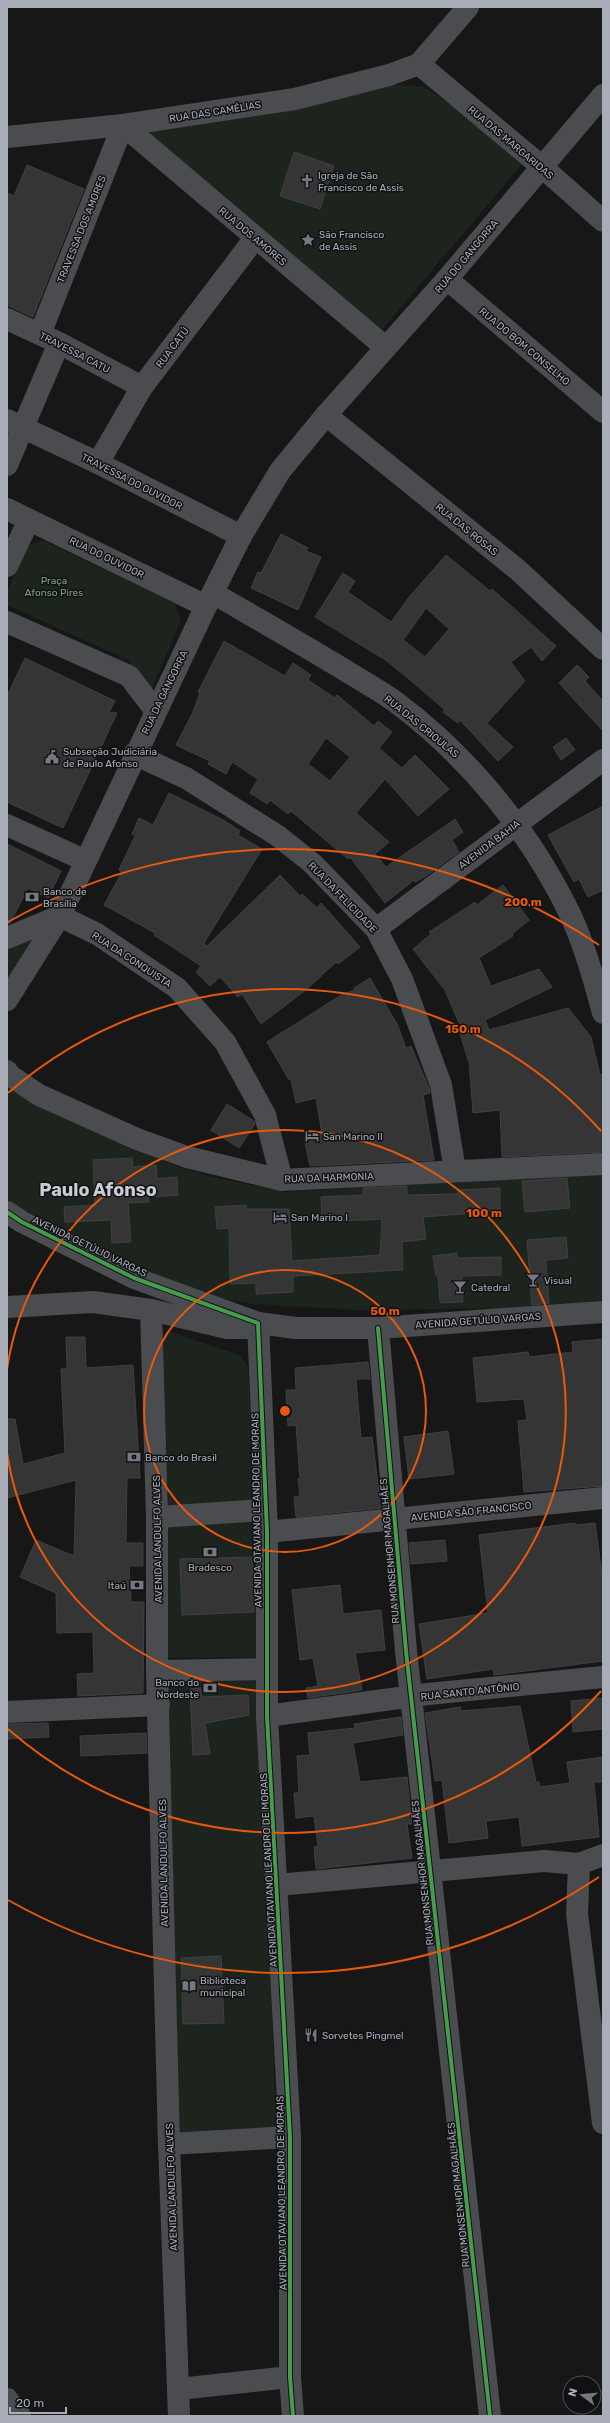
<svg xmlns="http://www.w3.org/2000/svg" width="610" height="2423" viewBox="0 0 610 2423" font-family="Rubik,sans-serif">
  <rect width="100%" height="100%" fill="#171717"/>
  <g fill="#1d241e">
    <polygon points="395,85 424,87 454,107 522,164 380,332 150,139 152,129"/>
    <polygon points="43,540 175,604 181,621 151,690 128,660 7,605 7,592 26,547"/>
    <polygon points="41,936 7,994 7,950"/>
    <polygon points="7,1086 173,1165 211,1177 286,1192 603,1173 603,1302 512,1308 358,1310 253,1304 219,1298 172,1285 91,1246 7,1201"/>
    <polygon points="168,1331 239,1355 248,1366 255,1502 164,1505 161,1340"/>
    <polygon points="259,1518 257,1657 167,1658 165,1521"/>
    <polygon points="254,1679 261,1692 276,2129 157,2137 163,1704 171,1680"/>
  </g>
  <g fill="#353536" stroke="#3f4043" fill-rule="evenodd">
    <polygon points="294,152 334,166 320,209 280,196"/>
    <polygon points="27,165 84,189 33,317 7,305 7,193 14,196"/>
    <polygon points="281,534 308,548 306,551 321,557 298,610 251,588 258,572 261,573"/>
    <path d="M446,555L490,591L492,589L556,646L542,661L531,647L511,662L525,681L487,723L513,747L498,761L460,720L458,723L443,712L445,710L408,678L384,659L315,617L343,573L355,581L348,592L391,622L410,596ZM426,608L449,629L425,657L403,640Z"/>
    <path d="M224,641L285,676L293,663L311,675L308,680L335,698L337,695L374,726L378,721L392,732L379,748L402,768L415,755L449,789L418,816L385,779L356,813L389,842L375,854L386,867L455,819L463,832L452,840L459,852L426,876L415,882L414,880L385,903L350,857L348,859L291,811L288,814L270,800L267,804L250,793L258,779L232,762L226,774L208,764L210,761L176,745L193,712L200,693L198,692ZM326,738L350,757L330,781L308,764Z"/>
    <polygon points="25,658 115,701 109,712 117,713 63,828 7,802 7,696"/>
    <polygon points="577,665 589,677 585,681 603,701 603,731 559,683"/>
    <polygon points="566,738 575,750 561,760 553,747"/>
    <polygon points="169,793 223,820 240,831 238,835 262,849 204,943 207,946 280,875 300,896 302,894 317,908 321,903 360,947 338,964 336,962 307,989 261,1024 242,994 238,997 220,977 210,986 196,972 201,966 154,935 155,933 104,905 122,872 119,870 135,836 132,834 139,818 153,825"/>
    <polygon points="603,806 603,890 588,897 579,879 574,882 548,835"/>
    <polygon points="7,844 61,871 48,898 28,888 10,923 7,924"/>
    <polygon points="503,885 529,920 512,934 513,936 479,958 491,986 539,969 552,987 485,1020 489,1030 568,1008 591,1037 600,1075 603,1074 603,1152 502,1157 500,1110 473,1113 469,1062 459,1031 462,1030 445,990 413,949 431,934 429,932 475,902 477,905"/>
    <polygon points="370,978 397,1024 406,1048 411,1046 429,1088 430,1093 423,1095 434,1160 310,1166 304,1138 322,1134 316,1098 296,1103 291,1079 289,1080 267,1042 343,994 355,990 354,988"/>
    <polygon points="227,1104 254,1121 255,1124 239,1148 211,1130"/>
    <polygon points="132,1158 133,1167 156,1165 157,1179 177,1177 178,1195 148,1197 149,1202 128,1203 131,1242 112,1243 111,1220 65,1222 64,1207 95,1205 93,1160"/>
    <polygon points="567,1178 570,1208 525,1212 522,1181"/>
    <polygon points="407,1186 407,1195 458,1194 458,1190 500,1188 500,1211 423,1217 426,1239 402,1242 403,1270 293,1276 293,1292 256,1294 256,1283 230,1284 229,1228 217,1229 215,1207 246,1205 246,1209 289,1209 292,1261 380,1255 382,1219 322,1222 321,1197 363,1195 363,1188"/>
    <polygon points="566,1237 568,1258 546,1260 549,1303 532,1305 527,1240"/>
    <polygon points="457,1253 457,1258 501,1257 501,1275 462,1276 463,1302 440,1303 438,1276 436,1276 433,1256"/>
    <polygon points="66,1337 85,1337 86,1368 133,1365 140,1478 127,1478 126,1543 143,1543 143,1566 129,1566 131,1602 144,1602 143,1693 78,1696 77,1674 94,1673 93,1632 57,1633 56,1593 20,1577 36,1540 74,1556 76,1480 7,1498 7,1419 15,1419 23,1464 65,1453 61,1369 67,1369"/>
    <polygon points="603,1339 603,1486 524,1492 518,1421 527,1420 524,1399 477,1402 473,1358 528,1352 529,1357 573,1352 572,1342"/>
    <polygon points="368,1362 370,1379 356,1379 361,1438 372,1437 381,1508 296,1517 294,1497 300,1496 298,1479 300,1479 296,1425 288,1426 286,1390 296,1390 295,1368"/>
    <polygon points="448,1431 454,1474 409,1479 404,1437"/>
    <polygon points="575,1523 575,1525 595,1523 603,1582 603,1661 494,1675 493,1669 427,1679 419,1624 488,1613 479,1535"/>
    <polygon points="445,1540 447,1561 411,1564 409,1543"/>
    <polygon points="252,1557 254,1612 182,1615 180,1559"/>
    <polygon points="340,1585 343,1614 381,1610 385,1650 355,1653 362,1690 308,1698 306,1688 318,1686 313,1658 300,1660 292,1590"/>
    <polygon points="200,1688 202,1697 248,1695 249,1715 205,1723 210,1754 193,1755 190,1689"/>
    <polygon points="603,1698 603,1729 573,1732 571,1701"/>
    <polygon points="520,1706 536,1782 539,1782 540,1787 570,1783 567,1762 603,1757 603,1782 594,1782 599,1837 522,1846 519,1817 486,1821 488,1838 449,1843 442,1780 435,1781 425,1713 460,1707 461,1711"/>
    <polygon points="401,1717 403,1735 353,1743 360,1782 407,1777 412,1824 407,1824 412,1858 316,1869 314,1847 318,1846 314,1816 296,1818 294,1793 299,1793 297,1756 310,1755 308,1733 355,1728 354,1724"/>
    <polygon points="48,1723 49,1737 7,1739 7,1724"/>
    <polygon points="146,1733 147,1753 81,1756 80,1736"/>
    <polygon points="221,1956 224,2023 183,2024 181,1958"/>
  </g>
  <g fill="none" stroke-linecap="round" stroke-linejoin="round">
    <g stroke="#4b4c50" stroke-width="22">
      <polyline points="419,64 541,166 603,221"/>
      <polyline points="7,137 123,125 295,99 389,75 419,64 468,7"/>
      <polyline points="447,279 603,412"/>
      <polyline points="7,319 59,343 142,387"/>
      <polyline points="40,334 123,125 385,347"/>
      <polyline points="326,415 518,570 603,649"/>
      <polyline points="7,420 98,463 241,536"/>
      <polyline points="98,463 142,387 255,238"/>
      <polyline points="7,465 59,343"/>
      <polyline points="7,509 206,606"/>
      <polyline points="7,566 29,520"/>
      <path d="M213,593C256,618 300,643 343,669C360,680 380,690 397,703C470,758 531,833 571,916C585,947 594,980 603,1013"/>
      <polyline points="7,622 129,676 155,710"/>
      <polyline points="134,754 186,778 278,836 312,863 376,929 402,979 441,1085 455,1171"/>
      <polyline points="7,825 84,860"/>
      <polyline points="60,916 97,934 177,988 225,1042 265,1115 282,1180"/>
      <polyline points="376,929 603,760"/>
      <polyline points="7,938 60,916"/>
      <polyline points="7,1000 60,916 206,606 241,536 280,471 326,415 447,279 603,95"/>
      <polyline points="7,1071 8,1074 39,1095 137,1139 187,1157 282,1180 603,1164"/>
      <polyline points="7,1212 22,1222 134,1278 258,1323 267,1532 267,1716 290,2137 290,2377 293,2416"/>
      <polyline points="7,1307 93,1302 151,1310 227,1328 247,1328 258,1323 296,1328 378,1328 603,1312"/>
      <polyline points="151,1310 157,1517 157,1671 169,2144 179,2416"/>
      <polyline points="378,1328 406,1651 490,2416"/>
      <polyline points="157,1517 265,1510"/>
      <polyline points="267,1532 603,1498"/>
      <polyline points="157,1671 266,1669"/>
      <polyline points="7,1712 159,1705"/>
      <polyline points="267,1716 428,1694 603,1677"/>
      <polyline points="579,1864 577,1914 603,2123"/>
      <polyline points="277,1885 544,1861 579,1864 603,1855"/>
      <polyline points="169,2144 290,2137"/>
      <polyline points="179,2389 290,2377"/>
      <polyline points="7,2399 20,2416"/>
    </g>
    <g stroke="#111113" stroke-width="6">
      <g id="cycleway">
        <polyline points="7,1212 22,1222 134,1278 258,1323 267,1532 267,1716 290,2137 290,2377 293,2416"/>
        <polyline points="378,1328 406,1651 490,2416"/>
      </g>
    </g>
    <use href="#cycleway" stroke="#469c4c" stroke-width="4"/>
  </g>
  <g fill="none" stroke="#e8590c" stroke-width="2">
    <circle cx="285" cy="1411" r="141"/>
    <path d="M7 1369A281 281 0 1 1 7 1453"/>
    <path d="M601 1691A422 422 0 0 1 8 1729M8 1093A422 422 0 0 1 601 1131"/>
    <path d="M599 1877A562 562 0 0 1 8 1900M8 922A562 562 0 0 1 599 945"/>
  </g>
  <defs>
    <g id="church-bare" transform="scale(1.08)"><path d="M-1.2-6h2.4v3.5h3.3v2.4h-3.3V6h-2.4V-.1h-3.3v-2.4h3.3Z" fill="#757880" stroke="#111113" stroke-width="2.5" paint-order="stroke"/></g>
    <g id="sight-bare" transform="scale(1.08)"><path d="M0-6L1.8-2.2L6-1.7L2.9 1.2L3.7 5.4L0 3.3L-3.7 5.4L-2.9 1.2L-6-1.7L-1.8-2.2Z" fill="#757880" stroke="#111113" stroke-width="2.5" paint-order="stroke"/></g>
    <g id="civic-bare" transform="scale(1.08)"><path d="M-.6-6.5H3V-4.5H.6V-3L4-1V1h2V6H-6V1h2V-1L-.6-3ZM-1.2 2.5V6h2.4V2.5Z" fill="#757880" stroke="#111113" stroke-width="2.5" paint-order="stroke"/></g>
    <g id="bank-bare" transform="scale(1.08)"><path d="M-6-4H6V4H-6ZM0-2.3a2.3 2.3 0 1 0 0 4.6a2.3 2.3 0 1 0 0-4.6Z" fill="#757880" stroke="#111113" stroke-width="2.5" paint-order="stroke"/></g>
    <g id="hotel-bare" transform="scale(1.08)"><path d="M-6-4.5h1.5V1H6V5H4.5V3h-9V5H-6ZM-4 0a1.8 1.8 0 1 1 3.6 0ZM.5 0V-2.5h3Q6-2.5 6 0Z" fill="#757880" stroke="#111113" stroke-width="2.5" paint-order="stroke"/></g>
    <g id="bar-bare" transform="scale(1.08)"><path d="M-6-5H6L.8 .8V4.5H3.5V6h-7V4.5H-.8V.8Z" fill="#757880" stroke="#111113" stroke-width="2.5" paint-order="stroke"/></g>
    <g id="library-bare" transform="scale(1.08)"><path d="M-6-4Q-3-5.5-.7-3.5V5Q-3 3-6 4ZM6-4Q3-5.5 .7-3.5V5Q3 3 6 4Z" fill="#757880" stroke="#111113" stroke-width="2.5" paint-order="stroke"/></g>
    <g id="restaurant-bare" transform="scale(1.08)"><path d="M-5-6h1v4h1v-4h1v4h1v-4h1v5L-1.5 .5V6h-2V.5L-5-1ZM5-6V6H3V1.5H1.5Q1.5-4 5-6Z" fill="#757880" stroke="#111113" stroke-width="2.5" paint-order="stroke"/></g>
  </defs>
  <g fill-rule="evenodd">
    <use href="#church-bare" x="307" y="181"/>
    <use href="#sight-bare" x="308" y="240"/>
    <use href="#civic-bare" x="52" y="757"/>
    <use href="#bank-bare" x="32" y="897"/>
    <use href="#hotel-bare" x="312" y="1136"/>
    <use href="#hotel-bare" x="280" y="1217"/>
    <use href="#bar-bare" x="533" y="1280"/>
    <use href="#bar-bare" x="460" y="1287"/>
    <use href="#bank-bare" x="134" y="1457"/>
    <use href="#bank-bare" x="210" y="1552"/>
    <use href="#bank-bare" x="137" y="1585"/>
    <use href="#bank-bare" x="210" y="1688"/>
    <use href="#library-bare" x="189" y="1986"/>
    <use href="#restaurant-bare" x="311" y="2035"/>
  </g>
  <g text-anchor="middle" stroke-width="3" stroke-linejoin="round" paint-order="stroke">
    <g font-size="10" fill="#a8adb8" stroke="#111113">
      <text transform="translate(215 111) rotate(-9)" y="4">RUA DAS CAMÉLIAS</text>
      <text transform="translate(511 142) rotate(40)" y="4">RUA DAS MARGARIDAS</text>
      <text transform="translate(81 229) rotate(-68)" y="4">TRAVESSA DOS AMORES</text>
      <text transform="translate(253 236) rotate(40)" y="4">RUA DOS AMORES</text>
      <text transform="translate(466 256) rotate(-50)" y="4">RUA DO GANGORRA</text>
      <text transform="translate(525 346) rotate(40)" y="4">RUA DO BOM CONSELHO</text>
      <text transform="translate(172 347) rotate(-53)" y="4">RUA CATÚ</text>
      <text transform="translate(75 352) rotate(27)" y="4">TRAVESSA CATU</text>
      <text transform="translate(132 481) rotate(27)" y="4">TRAVESSA DO OUVIDOR</text>
      <text transform="translate(467 529) rotate(39)" y="4">RUA DAS ROSAS</text>
      <text transform="translate(107 557) rotate(26)" y="4">RUA DO OUVIDOR</text>
      <text transform="translate(164 692) rotate(-64)" y="4">RUA DA GANGORRA</text>
      <text transform="translate(422 726) rotate(39)" y="4">RUA DAS CRIOULAS</text>
      <text transform="translate(489 844) rotate(-37)" y="4">AVENIDA BAHIA</text>
      <text transform="translate(343 897) rotate(46)" y="4">RUA DA FELICIDADE</text>
      <text transform="translate(132 959) rotate(33)" y="4">RUA DA CONQUISTA</text>
      <text transform="translate(329 1177) rotate(-2)" y="4">RUA DA HARMONIA</text>
      <text transform="translate(90 1246) rotate(26)" y="4">AVENIDA GETÚLIO VARGAS</text>
      <text transform="translate(478 1320) rotate(-4)" y="4">AVENIDA GETÚLIO VARGAS</text>
      <text transform="translate(256 1510) rotate(-91)" y="4">AVENIDA OTAVIANO LEANDRO DE MORAIS</text>
      <text transform="translate(471 1511) rotate(-6)" y="4">AVENIDA SÃO FRANCISCO</text>
      <text transform="translate(157 1539) rotate(-91)" y="4">AVENIDA LANDULFO ALVES</text>
      <text transform="translate(389 1551) rotate(-95)" y="4">RUA MONSENHOR MAGALHÃES</text>
      <text transform="translate(470 1691) rotate(-6)" y="4">RUA SANTO ANTÔNIO</text>
      <text transform="translate(163 1863) rotate(-91)" y="4">AVENIDA LANDULFO ALVES</text>
      <text transform="translate(268 1870) rotate(-93)" y="4">AVENIDA OTAVIANO LEANDRO DE MORAIS</text>
      <text transform="translate(422 1873) rotate(-96)" y="4">RUA MONSENHOR MAGALHÃES</text>
      <text transform="translate(171 2187) rotate(-92)" y="4">AVENIDA LANDULFO ALVES</text>
      <text transform="translate(281 2193) rotate(-91)" y="4">AVENIDA OTAVIANO LEANDRO DE MORAIS</text>
      <text transform="translate(458 2195) rotate(-96)" y="4">RUA MONSENHOR MAGALHÃES</text>
    </g>
    <g font-size="10" fill="#a8adb8" stroke="#111113" text-anchor="start">
      <text x="318" y="179">Igreja de São<tspan x="318" dy="12">Francisco de Assis</tspan></text>
      <text x="319" y="238">São Francisco<tspan x="319" dy="12">de Assis</tspan></text>
      <text x="63" y="755">Subseção Judiciária<tspan x="63" dy="12">de Paulo Afonso</tspan></text>
      <text x="43" y="895">Banco de<tspan x="43" dy="12">Brasília</tspan></text>
      <text x="323" y="1140">San Marino II</text>
      <text x="291" y="1221">San Marino I</text>
      <text x="544" y="1284">Visual</text>
      <text x="471" y="1291">Catedral</text>
      <text x="145" y="1461">Banco do Brasil</text>
      <text x="210" y="1571" text-anchor="middle">Bradesco</text>
      <text x="126" y="1589" text-anchor="end">Itaú</text>
      <text x="199" y="1686" text-anchor="end">Banco do<tspan x="199" dy="12">Nordeste</tspan></text>
      <text x="200" y="1984">Biblioteca<tspan x="200" dy="12">municipal</tspan></text>
      <text x="322" y="2039">Sorvetes Pingmel</text>
    </g>
    <g font-size="10" fill="#7fa381" stroke="#111113">
      <text x="54" y="584">Praça<tspan x="54" dy="12">Afonso Pires</tspan></text>
    </g>
    <g font-size="18" font-weight="bold" fill="#c9ccd4" stroke="#111113">
      <text x="98" y="1196">Paulo Afonso</text>
    </g>
  </g>
  <circle cx="285" cy="1411" r="6" fill="#e8590c" stroke="#111113" stroke-width="2"/>
  <g font-size="12" text-anchor="middle" font-weight="bold" fill="#e8590c" stroke="#111113" stroke-width="3" stroke-linejoin="round" paint-order="stroke">
    <text x="523" y="906">200 m</text>
    <text x="463" y="1033">150 m</text>
    <text x="484" y="1217">100 m</text>
    <text x="385" y="1315">50 m</text>
  </g>
  <rect width="610" height="2423" fill="none" stroke="#a8adb8" stroke-width="16"/>
  <g transform="translate(582 2395) rotate(286)"><circle r="19" fill="#111113" stroke="#4d4f55"/>
  <path d="M0-3L7 15L0 10L-7 15Z" fill="#757880"/>
  <text y="-6" font-size="11" font-weight="bold" text-anchor="middle" fill="#a8adb8">N</text>
  </g>
  <path d="M10 2407v6h56v-6" fill="none" stroke="#a8adb8" stroke-width="2"/>
  <text x="16" y="2407" font-size="12" fill="#a8adb8" stroke="#111113" stroke-width="3" paint-order="stroke">20 m</text>
</svg>
